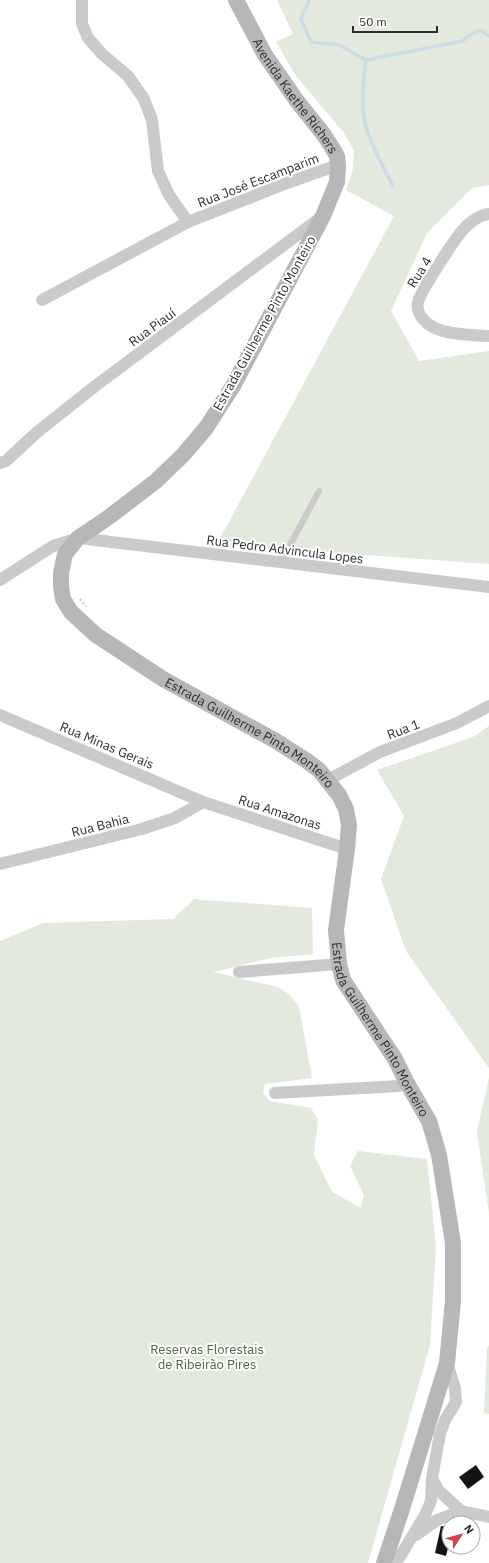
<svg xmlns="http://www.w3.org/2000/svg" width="489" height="1563" viewBox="0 0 489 1563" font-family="'IBM Plex Sans',sans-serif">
  <rect width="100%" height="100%" fill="#fff"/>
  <g fill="#e3e9dc">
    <polygon points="277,0 489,0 489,185 472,188 427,233 391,311 419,361 489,351 489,564 217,544 394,216 346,190 353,169 354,151 344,133 296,76 276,42 293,34"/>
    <polygon points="489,726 489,1068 406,951 381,879 404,816 377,770 473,737"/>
    <polygon points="194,899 312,908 313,954 271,958 213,972 278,987 290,995 299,1007 312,1078 265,1084 263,1092 269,1101 311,1108 318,1120 314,1155 332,1192 361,1208 364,1195 350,1166 358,1151 427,1159 436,1248 430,1345 368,1563 0,1563 0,941 43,923 173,919"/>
    <polygon points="489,1077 489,1213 477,1132"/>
    <polygon points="489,1345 489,1414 484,1413 487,1348"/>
  </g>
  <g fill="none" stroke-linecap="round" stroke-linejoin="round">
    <g stroke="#cadde7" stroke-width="3.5">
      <path d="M309,0L301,19L311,42L339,45L366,60C363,82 360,108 367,130C372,147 385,170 393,186"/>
      <polyline points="366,60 463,41 468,36 480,30 489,36"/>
    </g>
  </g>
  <g fill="#141414">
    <polygon points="476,1465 484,1477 468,1489 459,1477"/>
    <polygon points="441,1526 449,1527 449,1544 446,1556 435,1553"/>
  </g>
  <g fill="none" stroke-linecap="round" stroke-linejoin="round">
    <polyline stroke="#cacaca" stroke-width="2" stroke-dasharray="2 2" stroke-linecap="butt" points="80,599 86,606"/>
    <polyline stroke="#cacaca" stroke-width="6" points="281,562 319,491"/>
    <g stroke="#cacaca" stroke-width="12">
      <polyline points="82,0 82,24 88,38 102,54 128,76 144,99 152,120 158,171 169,195 188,222"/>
      <path d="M489,214C479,215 468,223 461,232C453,242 420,292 418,302C416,310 421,318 427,323C440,335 472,335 489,336"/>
      <polyline points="42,300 188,222 287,183 338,165"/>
      <polyline points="0,463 6,461 36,433 94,387 320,218"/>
      <polyline points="0,580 53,546 78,538 489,587"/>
      <polyline points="0,715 203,802 347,849"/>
      <polyline points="328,780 380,752 457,723 489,706"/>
      <polyline points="0,864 142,829 175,818 203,802"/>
      <polyline points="239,972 339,964"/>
      <polyline points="275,1093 399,1086 407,1083"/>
      <polyline points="433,1480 439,1491 461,1511 489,1517"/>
      <polyline points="416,1535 437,1520 461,1511"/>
      <polyline points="396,1563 425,1515 431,1501 432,1478 440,1434 445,1420 456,1402 455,1388 447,1363"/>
    </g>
    <path stroke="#b7b7b7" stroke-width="16" id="s1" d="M236,0L265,55L297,101L324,135L333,149L337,156L338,165L337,182L323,216L233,386L206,428L183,455L156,481L109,517L78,538L65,554L61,573V587L63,599L71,612L96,635L163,679L276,741L307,761L319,770L339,795L346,809L349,825L347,849L336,930L339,964L343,980L395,1059L407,1083L429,1121L439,1155L453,1243V1301L447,1363L402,1509L384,1563"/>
  </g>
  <g text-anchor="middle" stroke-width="4" stroke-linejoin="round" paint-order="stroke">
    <g font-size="13" fill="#2d2d2d" stroke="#fff">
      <text dy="5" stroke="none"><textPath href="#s1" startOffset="113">Avenida Kaethe Richers</textPath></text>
      <text transform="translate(258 180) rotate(-21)" y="5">Rua José Escamparim</text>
      <text transform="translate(419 272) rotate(-58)" y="5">Rua 4</text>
      <text transform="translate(264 323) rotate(-61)" y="5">Estrada Guilherme Pinto Monteiro</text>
      <text transform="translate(152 327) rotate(-36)" y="5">Rua Piauí</text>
      <text transform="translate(285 549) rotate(7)" y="5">Rua Pedro Advincula Lopes</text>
      <text transform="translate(403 729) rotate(-21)" y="5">Rua 1</text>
      <text dy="5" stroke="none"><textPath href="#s1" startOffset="959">Estrada Guilherme Pinto Monteiro</textPath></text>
      <text transform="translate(107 745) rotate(23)" y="5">Rua Minas Gerais</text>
      <text transform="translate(280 812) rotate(18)" y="5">Rua Amazonas</text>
      <text transform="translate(100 825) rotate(-14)" y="5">Rua Bahia</text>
      <text dy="5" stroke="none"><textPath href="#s1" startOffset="1318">Estrada Guilherme Pinto Monteiro</textPath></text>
    </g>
    <g font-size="13" fill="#52633f" stroke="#fff">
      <text x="207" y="1354">Reservas Florestais<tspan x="207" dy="15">de Ribeirão Pires</tspan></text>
    </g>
  </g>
  <g transform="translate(461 1535) rotate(54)"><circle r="19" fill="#ffffff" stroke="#ababab"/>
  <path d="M0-3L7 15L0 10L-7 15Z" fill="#d14152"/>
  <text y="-6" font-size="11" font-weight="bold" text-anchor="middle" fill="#2d2d2d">N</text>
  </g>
  <path d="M353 26v6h84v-6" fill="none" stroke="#2d2d2d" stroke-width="2"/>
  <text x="359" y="26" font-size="12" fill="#2d2d2d" stroke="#ffffff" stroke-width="3" paint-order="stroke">50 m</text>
</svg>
